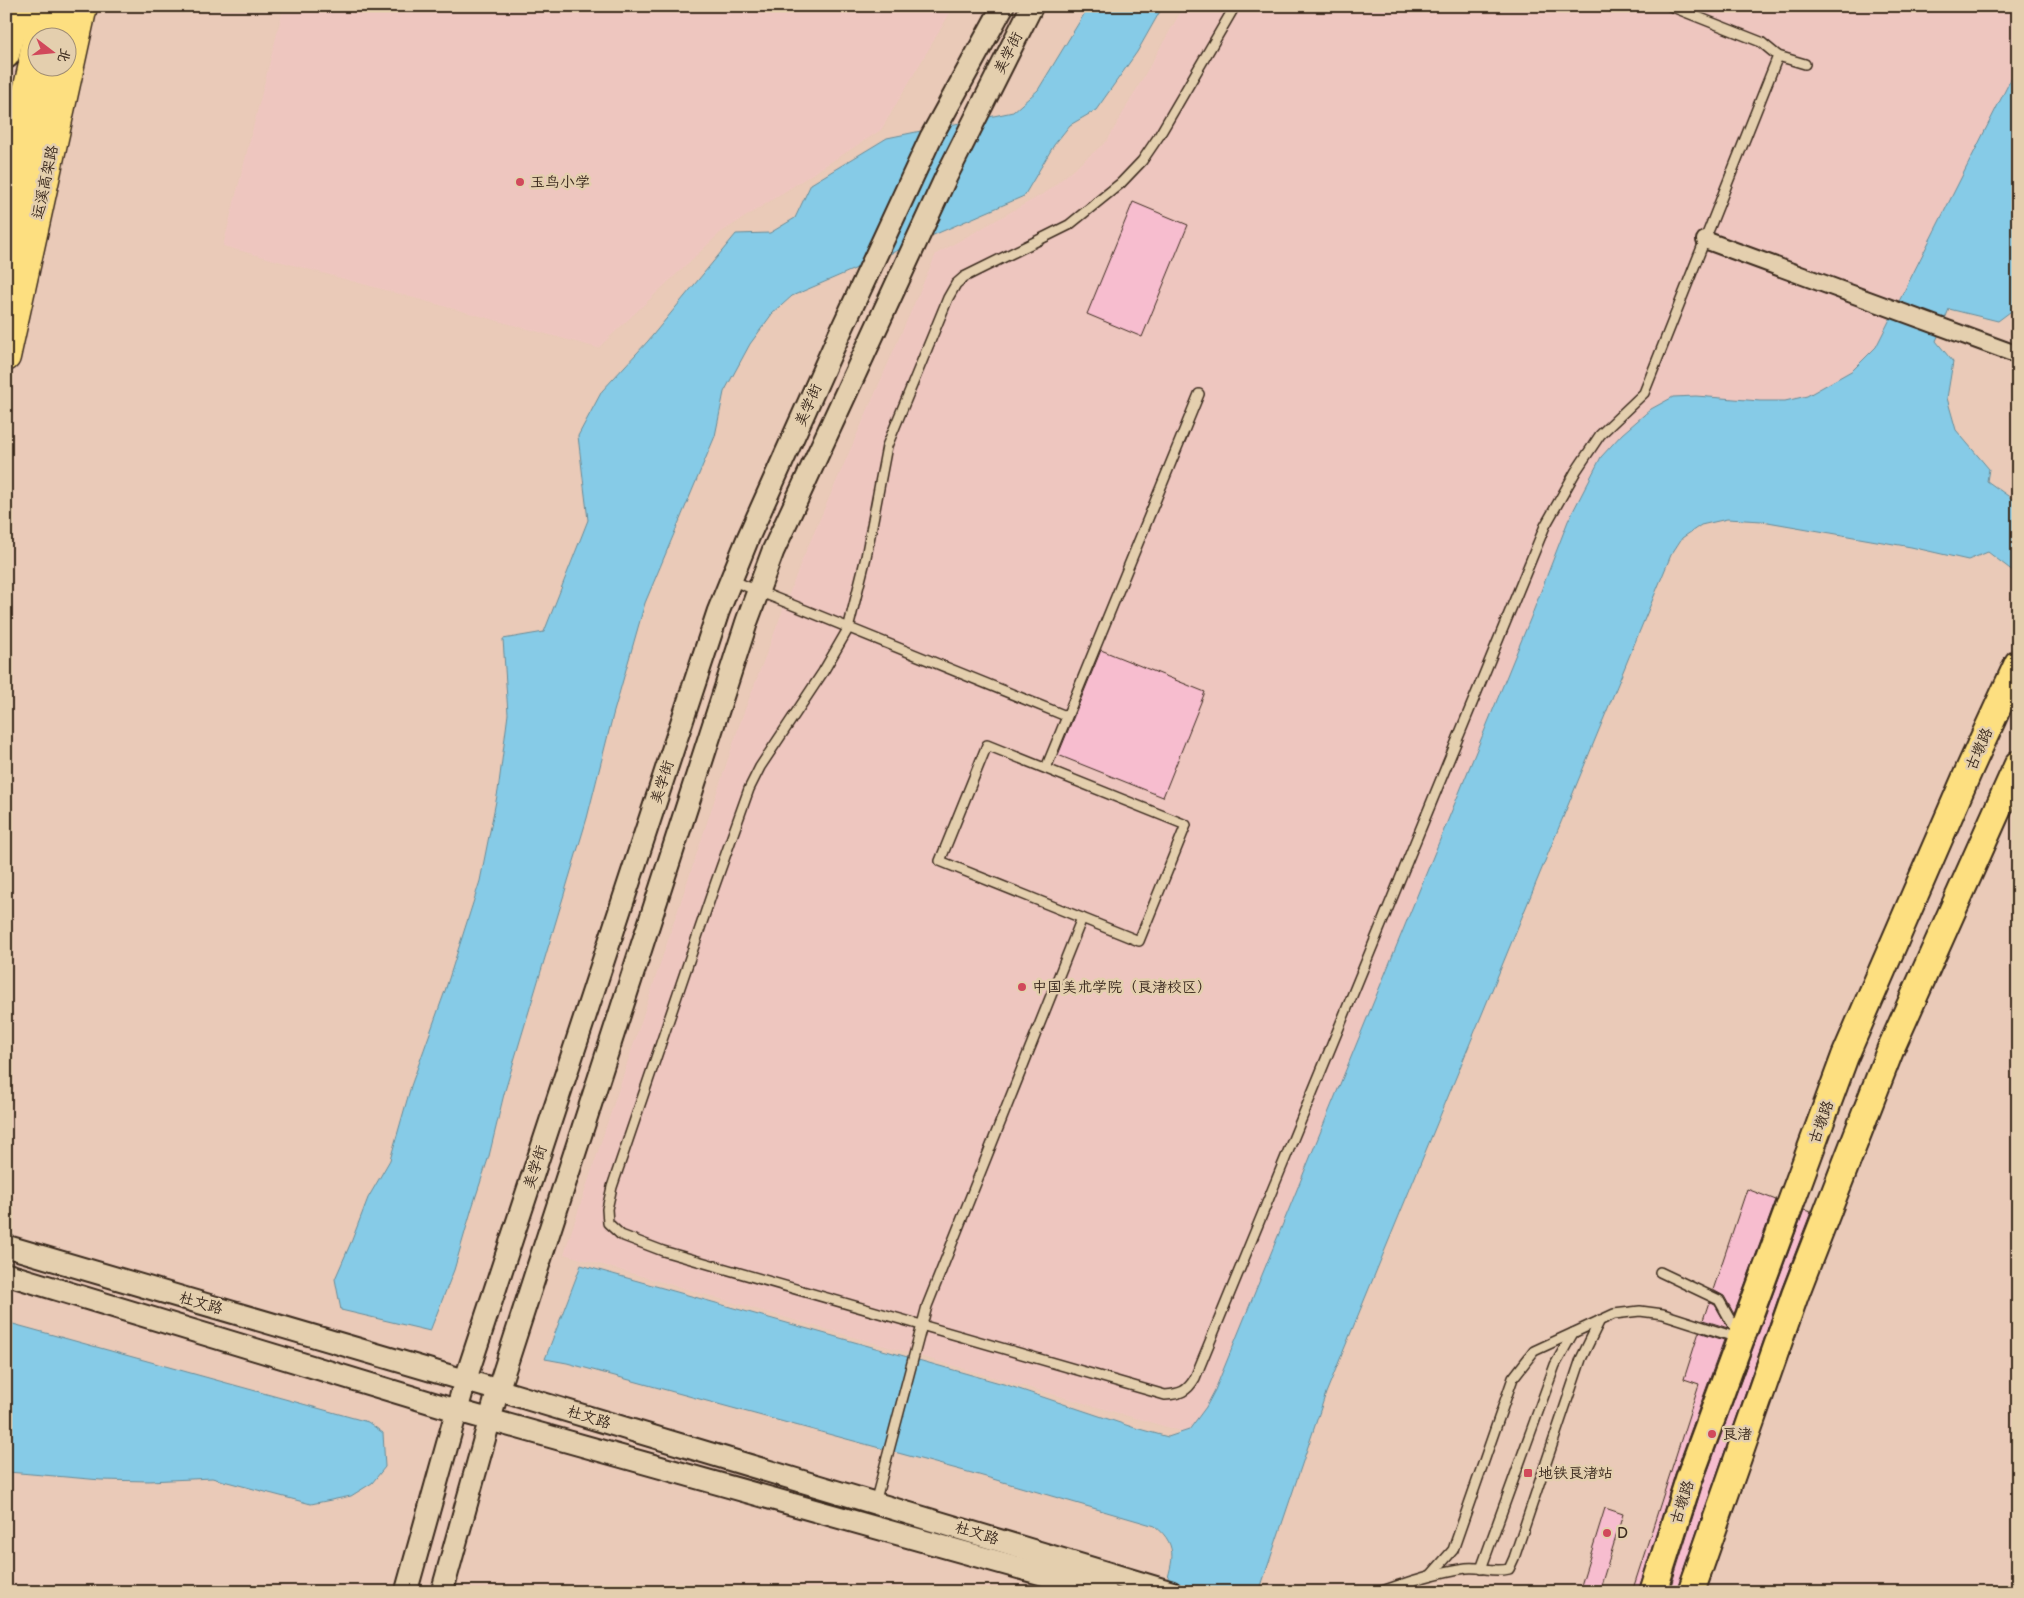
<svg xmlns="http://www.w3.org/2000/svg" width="2024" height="1598" viewBox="0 0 2024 1598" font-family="'Balsamiq Sans','LXGW WenKai TC',sans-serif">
  <rect width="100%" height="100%" fill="#eacab8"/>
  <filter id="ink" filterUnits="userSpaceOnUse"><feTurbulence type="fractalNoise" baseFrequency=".02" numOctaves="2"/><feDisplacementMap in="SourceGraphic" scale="10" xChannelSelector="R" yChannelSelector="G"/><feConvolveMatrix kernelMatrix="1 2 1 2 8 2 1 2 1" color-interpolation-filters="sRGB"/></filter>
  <g filter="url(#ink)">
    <g fill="#eec6bf">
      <polygon points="284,6 954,6 881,130 720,233 598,348 223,246"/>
      <polygon points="1184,6 2018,6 2018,119 1850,416 1662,422 1209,1439 564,1254 741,720 802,560 936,254 1048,191 1107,141"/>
    </g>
    <g fill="#86cbe7" stroke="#688b97">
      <polygon points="1089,6 1163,6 1137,52 1096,110 1070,125 1054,145 1024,196 792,296 772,314 750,344 724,392 715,436 645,603 613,715 587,818 504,1094 489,1156 472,1208 454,1270 430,1331 341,1310 335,1279 352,1240 368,1198 390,1160 411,1086 445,991 480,881 498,791 508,714 503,639 544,632 588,520 578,436 602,391 648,341 736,234 770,233 795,218 811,184 887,138 1013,112 1038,90"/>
      <path d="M2018,65V306L1998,321L1949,309L1936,341L1953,362L1947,398L1956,430L1989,469L1987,481L2018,503V575L1988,552L1968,560L1911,547L1762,521L1727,519L1701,525L1682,538L1671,555L1326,1393L1259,1592H1164C1171,1564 1181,1547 1155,1526L979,1475L567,1363L545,1359L581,1265L1007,1385L1132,1427L1168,1437L1189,1430L1206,1407L1215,1390L1531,617L1568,521L1601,457L1622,434L1651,409L1673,397L1696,396L1760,401H1785L1807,396L1853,370L1876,347Z"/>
      <polygon points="6,1322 368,1422 383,1433 385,1467 372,1483 351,1496 311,1504 212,1478 149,1481 101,1480 8,1472 6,1474"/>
    </g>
    <g fill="#f7bdcf" stroke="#3b2a1e">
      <polygon points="1133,202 1188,225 1142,337 1087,314"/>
      <polygon points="1101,650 1205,692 1163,797 1058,755"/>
      <polygon points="1747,1189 1776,1200 1734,1314 1724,1296 1713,1290"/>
      <polygon points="1804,1210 1811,1212 1781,1290 1676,1592 1669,1592 1703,1484"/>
      <polygon points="1709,1302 1715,1305 1728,1328 1703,1320"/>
      <polygon points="1699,1332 1724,1340 1675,1474 1638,1592 1632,1592 1699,1384 1684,1379"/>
      <polygon points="1605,1508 1623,1514 1599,1592 1579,1592"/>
    </g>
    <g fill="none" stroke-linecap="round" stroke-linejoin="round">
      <g stroke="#3b2a1e" stroke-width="12">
        <g id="service">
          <path d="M1235,6L1159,136L1142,161L1121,183L1069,225L964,277L956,284L948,298L887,446L866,557L848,629L823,672L760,767L749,789L712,893L612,1187L607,1209L608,1223L621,1235L663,1251L1165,1395C1180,1394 1187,1392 1195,1378L1545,526L1576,471L1600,435L1644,393L1778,56"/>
          <polyline points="1670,6 1761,42 1778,56 1805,64"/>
          <polyline points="731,580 1066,716"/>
          <polygon points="987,745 1186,825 1139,941 940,861"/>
          <polyline points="1046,768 1199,394"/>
          <polyline points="1660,1272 1719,1300 1738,1334"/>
          <polyline points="875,1503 927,1306 1082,918"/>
          <polyline points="1481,1569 1555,1365 1573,1333"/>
          <polyline points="1431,1575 1453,1550 1513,1378 1534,1351 1614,1314 1640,1311 1663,1314 1738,1338"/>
          <path d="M1379,1592C1408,1582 1437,1572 1466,1568C1481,1566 1491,1573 1509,1569L1514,1558L1581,1359L1600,1320"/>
        </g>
      </g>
      <g stroke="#3b2a1e" stroke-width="20">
        <polyline id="minor" points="1705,240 2018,355"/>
      </g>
      <g stroke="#3b2a1e" stroke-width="25">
        <g id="tertiary">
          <polyline points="6,1246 498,1390 1171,1592"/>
          <polyline points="6,1274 455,1410 1106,1592"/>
          <polyline points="406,1592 465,1381 718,612 748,538 839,335 931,137 1003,6"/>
          <polyline points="442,1592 498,1390 747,621 773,551 946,177 1032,6"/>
        </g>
      </g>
      <g stroke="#3b2a1e" stroke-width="30">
        <g id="primary">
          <polyline points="61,38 68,6"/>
          <polyline points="6,55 17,6"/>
          <polyline points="6,281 54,68"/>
          <polyline points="1653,1592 1689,1479 1845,1056 1969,770 2018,663"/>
          <polyline points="1691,1592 1795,1295 1891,1048 2018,764"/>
        </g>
      </g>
      <g stroke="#3b2a1e" stroke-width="31">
        <g id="trunk">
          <polyline points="33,59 42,6"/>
          <polyline points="6,185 38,42"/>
          <polyline points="6,357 83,6"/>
        </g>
      </g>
      <use href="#service" stroke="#e4cfae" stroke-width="9"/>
      <use href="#minor" stroke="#e4cfae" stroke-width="16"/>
      <use href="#tertiary" stroke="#e4cfae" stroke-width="21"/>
      <use href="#primary" stroke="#fddf80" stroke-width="26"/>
      <use href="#trunk" stroke="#fddf80" stroke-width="28"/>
    </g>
  </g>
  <g fill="#d1495b" stroke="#e4cfae" stroke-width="2">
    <circle cx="520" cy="182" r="5"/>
    <circle cx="1022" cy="987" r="5"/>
    <circle cx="1712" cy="1434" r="5"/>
    <rect x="1523" y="1468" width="10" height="10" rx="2.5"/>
    <circle cx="1607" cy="1533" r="5"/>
  </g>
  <g text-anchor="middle" stroke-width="5" stroke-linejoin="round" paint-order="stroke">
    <g font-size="15" fill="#3b2a1e" stroke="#e4cfae">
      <text transform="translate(1008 53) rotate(-63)" y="5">美学街</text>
      <text transform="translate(45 182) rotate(-78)" y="5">运溪高架路</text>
      <text transform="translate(808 405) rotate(-66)" y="5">美学街</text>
      <text transform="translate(1979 749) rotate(-66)" y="5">古墩路</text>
      <text transform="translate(662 782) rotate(-72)" y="5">美学街</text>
      <text transform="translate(1821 1122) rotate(-70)" y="5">古墩路</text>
      <text transform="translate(535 1167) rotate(-72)" y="5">美学街</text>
      <text transform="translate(201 1303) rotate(16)" y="5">杜文路</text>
      <text transform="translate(589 1417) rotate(17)" y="5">杜文路</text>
      <text transform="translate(1682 1502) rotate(-72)" y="5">古墩路</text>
      <text transform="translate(977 1533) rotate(17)" y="5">杜文路</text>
    </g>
    <g font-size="15" fill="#3b2a1e" stroke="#e4cfae" text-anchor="start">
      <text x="530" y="187">玉鸟小学</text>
      <text x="1032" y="992">中国美术学院（良渚校区）</text>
      <text x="1722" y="1439">良渚</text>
      <text x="1538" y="1478">地铁良渚站</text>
      <text x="1617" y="1538">D</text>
    </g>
  </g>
  <rect width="2024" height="1598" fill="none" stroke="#e4cfae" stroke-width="25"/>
  <rect x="12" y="12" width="1999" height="1573" fill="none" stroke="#3b2a1e" stroke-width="2" filter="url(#ink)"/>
  <g transform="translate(52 52) rotate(106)"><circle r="24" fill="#e4cfae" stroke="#a08d74"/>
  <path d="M0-4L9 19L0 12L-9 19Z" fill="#d1495b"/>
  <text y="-8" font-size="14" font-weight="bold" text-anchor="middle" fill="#3b2a1e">北</text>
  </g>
</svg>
